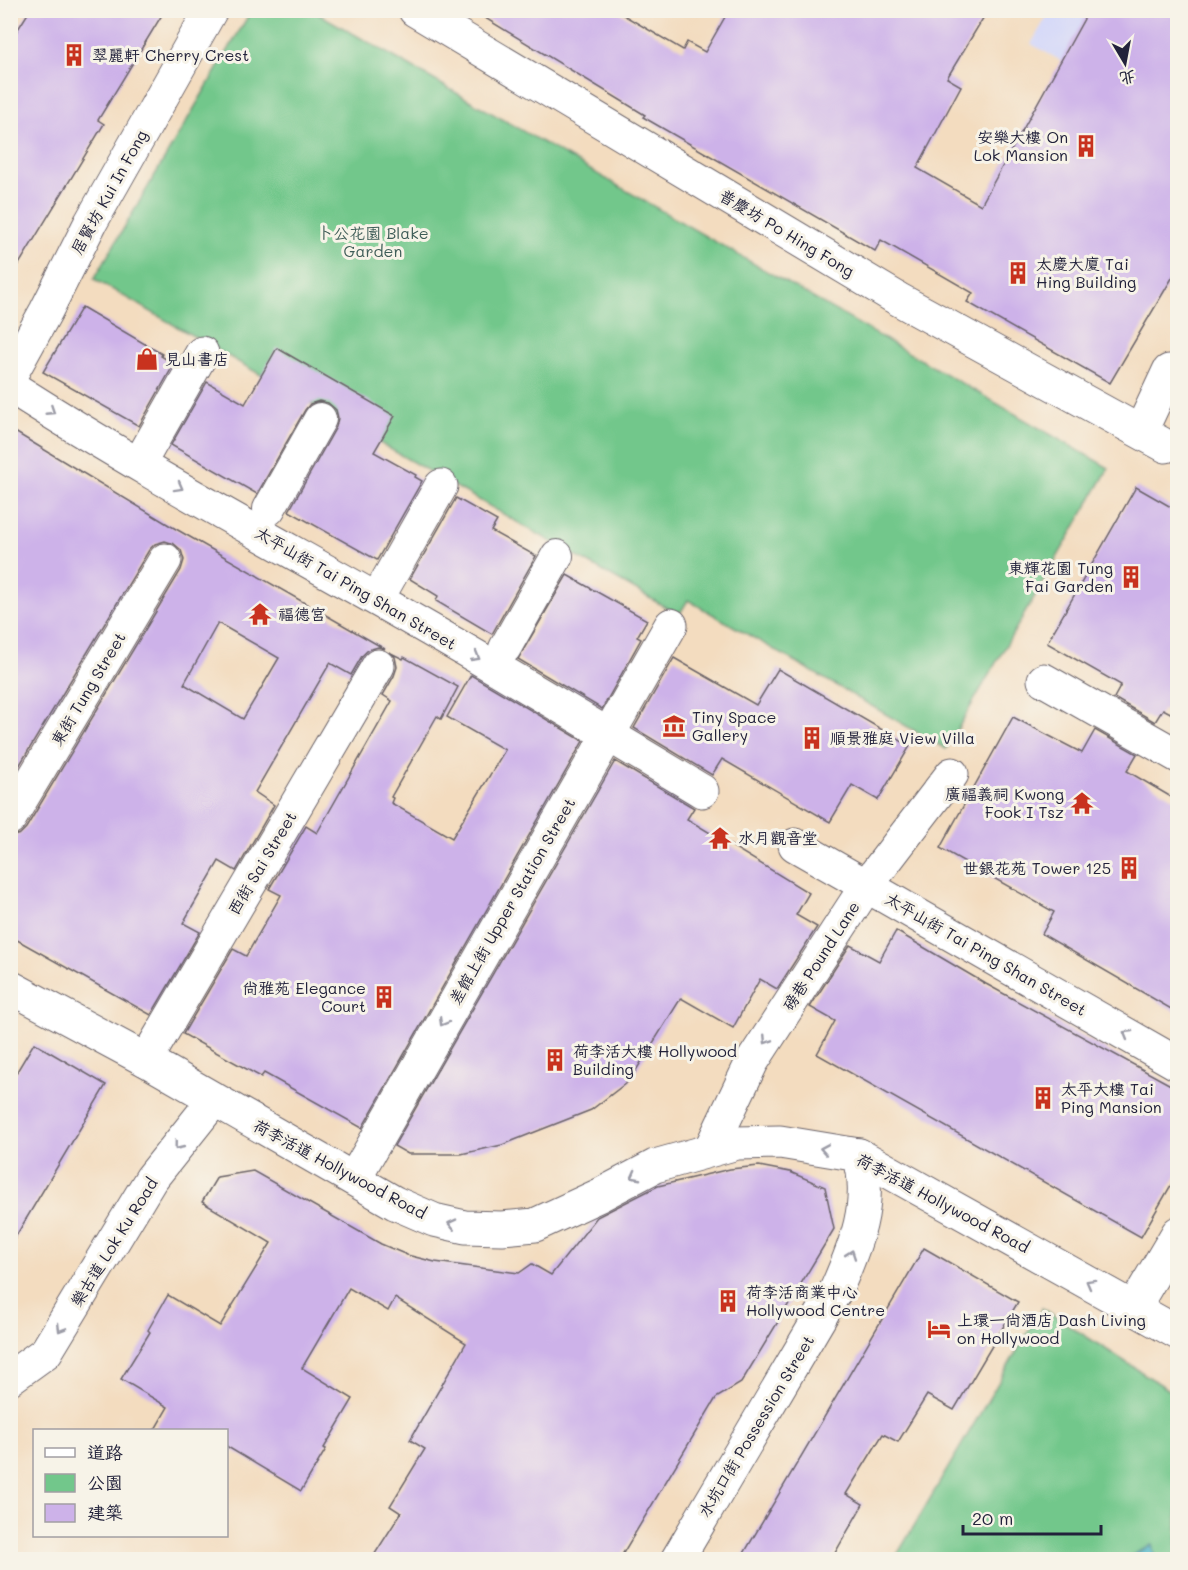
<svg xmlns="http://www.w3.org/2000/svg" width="1188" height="1570" viewBox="0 0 1188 1570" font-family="Mali,'LXGW WenKai TC',sans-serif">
  <rect width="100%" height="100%" fill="#f7f3e8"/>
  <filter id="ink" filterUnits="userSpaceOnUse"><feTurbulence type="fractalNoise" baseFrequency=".0167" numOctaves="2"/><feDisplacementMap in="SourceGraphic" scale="12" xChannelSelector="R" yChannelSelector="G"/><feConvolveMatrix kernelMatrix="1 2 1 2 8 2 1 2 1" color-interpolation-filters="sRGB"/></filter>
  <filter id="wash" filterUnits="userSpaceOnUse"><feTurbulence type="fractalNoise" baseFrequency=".008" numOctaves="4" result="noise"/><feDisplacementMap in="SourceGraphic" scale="24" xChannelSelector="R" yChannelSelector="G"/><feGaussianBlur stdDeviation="1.35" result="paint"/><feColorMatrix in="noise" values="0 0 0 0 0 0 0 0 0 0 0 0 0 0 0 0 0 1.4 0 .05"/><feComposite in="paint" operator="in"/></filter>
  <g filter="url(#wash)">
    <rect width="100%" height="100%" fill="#f3dcbf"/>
    <polygon fill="#d4d8f9" points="1050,11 1177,11 1072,67 1031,44"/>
    <g fill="#72c78b" stroke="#4a7463" stroke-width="1.5">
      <polygon points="251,11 314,11 1109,468 946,749 688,600 679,615 94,279"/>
      <polygon points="1042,1308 1177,1395 1177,1559 894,1560"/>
    </g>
    <polygon fill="#4cb7c9" stroke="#376c82" stroke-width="1.5" points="1152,1544 1155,1559 1126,1559"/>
    <g id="blocks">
      <g fill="#cdb2e9" fill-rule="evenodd">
        <polygon points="30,10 165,10 98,120 104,124 10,279 10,42"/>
        <polygon points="472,10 615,10 683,50 687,42 705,52 729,10 988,10 947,78 961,86 917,168 981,205 1089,10 1178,10 1178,268 1110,383 967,302 973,293 881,240 875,251 643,117 645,115"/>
        <polygon points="82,307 162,354 161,356 174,364 139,426 43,372"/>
        <polygon points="277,348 395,416 374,452 416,475 415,477 422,481 377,560 289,511 336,427 338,418 336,410 328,403 319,401 310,404 305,410 257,494 171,445 207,382 245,404"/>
        <path d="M10,429L169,525L385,649L378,647L368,650L362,656L351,675L330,663L255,792L274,805L236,871L219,861L183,923L200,932L151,1015L10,936V837L20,834L26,828L181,570L184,560L181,550L174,544L165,541L155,544L149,550L10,781ZM218,623L279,658L243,719L184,684Z"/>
        <polygon points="1136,487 1178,511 1178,717 1163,709 1155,722 1114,698 1121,685 1047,643"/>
        <polygon points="456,498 497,521 491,531 536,556 492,634 436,601 438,596 410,579"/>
        <polygon points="567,575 647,620 637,637 641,639 602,709 518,659"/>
        <polygon points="389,652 403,659 404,657 458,687 441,719 437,716 391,797 393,798 391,803 452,838 505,750 447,717 471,675 583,741 362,1128 264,1073 261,1077 183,1034 233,949 246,956 281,895 269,889 306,826 317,833 392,701 383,695 394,676 397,667 395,657"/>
        <polygon points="674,658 756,705 778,669 910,746 878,800 852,785 830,822 722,759 712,775 634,728"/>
        <polygon points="1013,717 1082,753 1095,730 1137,754 1127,771 1178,801 1178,1013 1042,934 1054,912 940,848"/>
        <polygon points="615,761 694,808 687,819 809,893 796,915 817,927 777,989 760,979 733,1028 681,998 630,1080 591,1110 502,1145 461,1154 408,1154 394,1146"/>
        <polygon points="896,931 986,984 1178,1089 1178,1173 1141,1237 817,1054 835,1021 810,1007 850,945 879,961"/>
        <polygon points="34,1043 106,1085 10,1246 10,1083"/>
        <polygon points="759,1166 790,1172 825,1187 834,1229 741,1383 716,1398 619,1560 371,1560 401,1513 390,1506 425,1449 410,1440 466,1343 395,1298 388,1311 349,1288 302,1368 353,1399 324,1448 326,1449 301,1491 226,1446 226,1431 154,1431 168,1407 121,1379 150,1332 148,1330 168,1295 220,1326 271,1243 202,1202 217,1177 253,1171 381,1244 407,1255 435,1262 519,1273 532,1264 551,1275 597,1217 658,1186 730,1169"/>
        <polygon points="924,1248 1018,1302 954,1410 927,1395 898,1442 883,1434 846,1494 863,1504 831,1560 740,1560"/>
      </g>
    </g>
  </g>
  <g filter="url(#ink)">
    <use href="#blocks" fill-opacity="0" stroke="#6b6369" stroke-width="1.5"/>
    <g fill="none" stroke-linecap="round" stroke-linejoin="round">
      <g stroke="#6b6369" stroke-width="34">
        <g id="pedestrian">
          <polyline points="269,509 320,419"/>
          <polyline points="505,648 557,556"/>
        </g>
      </g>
      <g stroke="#6b6369" stroke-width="35">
        <g id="minor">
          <polyline points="415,10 898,299 1166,446"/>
          <polyline points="10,376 46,311 91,222 211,10"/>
          <path d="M10,386C128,462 252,529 374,598C485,660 594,726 702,791"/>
          <polyline points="1141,431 1169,371"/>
          <polyline points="139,464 202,353"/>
          <polyline points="377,599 441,486"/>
          <polyline points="1044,680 1178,756"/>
          <polyline points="10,818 165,560"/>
          <polyline points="795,845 1178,1064"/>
          <polyline points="146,1060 378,666"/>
          <polyline points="710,1150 752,1062 867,885 952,774"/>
          <polyline points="354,1179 671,625"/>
          <polyline points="1134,1307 1178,1233"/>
          <polyline points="10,1378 46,1352 151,1179 214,1100"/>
        </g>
      </g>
      <g stroke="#6b6369" stroke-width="35">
        <g id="tertiary">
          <polyline points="10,987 146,1060 395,1203 434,1220 465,1227 502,1228 535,1225 600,1195 655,1166 737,1143 780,1142 859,1155 1178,1333"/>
          <path d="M677,1560L836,1290C855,1247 874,1202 859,1155"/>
        </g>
      </g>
      <use href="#pedestrian" stroke="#fff" stroke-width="32"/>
      <use href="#minor" stroke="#fff" stroke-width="33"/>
      <use href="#tertiary" stroke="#fff" stroke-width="33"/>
    </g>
    <defs><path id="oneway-chevron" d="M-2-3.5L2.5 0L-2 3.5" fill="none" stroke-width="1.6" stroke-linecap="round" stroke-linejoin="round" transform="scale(1.5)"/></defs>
    <g stroke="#9c9ca7">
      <use href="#oneway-chevron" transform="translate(51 411) rotate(33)"/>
      <use href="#oneway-chevron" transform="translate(179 487) rotate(29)"/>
      <use href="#oneway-chevron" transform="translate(476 657) rotate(30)"/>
      <use href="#oneway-chevron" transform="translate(443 1022) rotate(120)"/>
      <use href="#oneway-chevron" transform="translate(1127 1034) rotate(-150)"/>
      <use href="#oneway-chevron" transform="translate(767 1040) rotate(123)"/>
      <use href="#oneway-chevron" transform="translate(178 1146) rotate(129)"/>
      <use href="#oneway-chevron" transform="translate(824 1149) rotate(-170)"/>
      <use href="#oneway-chevron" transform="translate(635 1176) rotate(152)"/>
      <use href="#oneway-chevron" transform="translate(452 1224) rotate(-167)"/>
      <use href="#oneway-chevron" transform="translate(851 1254) rotate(-71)"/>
      <use href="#oneway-chevron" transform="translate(1090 1283) rotate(-151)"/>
      <use href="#oneway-chevron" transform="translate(61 1328) rotate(121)"/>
    </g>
  </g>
  <defs>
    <g id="building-bare" transform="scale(1.8)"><path d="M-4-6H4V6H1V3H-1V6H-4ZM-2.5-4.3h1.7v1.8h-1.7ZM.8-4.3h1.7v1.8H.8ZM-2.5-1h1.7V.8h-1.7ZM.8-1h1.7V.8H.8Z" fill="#c8321e" stroke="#f7f3e8" stroke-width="2.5" paint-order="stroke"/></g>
    <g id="shop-bare" transform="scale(1.8)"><path d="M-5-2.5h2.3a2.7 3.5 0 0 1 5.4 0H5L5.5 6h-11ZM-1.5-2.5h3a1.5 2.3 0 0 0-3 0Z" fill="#c8321e" stroke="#f7f3e8" stroke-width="2.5" paint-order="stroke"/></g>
    <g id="temple-bare" transform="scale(1.8)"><path d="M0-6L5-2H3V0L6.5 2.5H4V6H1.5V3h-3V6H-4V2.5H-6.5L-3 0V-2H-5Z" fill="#c8321e" stroke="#f7f3e8" stroke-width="2.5" paint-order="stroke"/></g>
    <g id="museum-bare" transform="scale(1.8)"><path d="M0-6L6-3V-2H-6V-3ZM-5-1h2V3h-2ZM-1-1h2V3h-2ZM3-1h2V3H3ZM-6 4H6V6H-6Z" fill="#c8321e" stroke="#f7f3e8" stroke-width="2.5" paint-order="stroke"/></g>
    <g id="hotel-bare" transform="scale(1.8)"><path d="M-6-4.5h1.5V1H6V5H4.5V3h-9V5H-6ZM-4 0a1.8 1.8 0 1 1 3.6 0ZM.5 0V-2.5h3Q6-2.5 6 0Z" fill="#c8321e" stroke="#f7f3e8" stroke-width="2.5" paint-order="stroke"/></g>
  </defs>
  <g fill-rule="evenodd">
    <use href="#building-bare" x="74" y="55"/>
    <use href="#building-bare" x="1086" y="146"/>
    <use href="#building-bare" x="1018" y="273"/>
    <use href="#shop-bare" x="147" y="359"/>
    <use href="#building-bare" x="1131" y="577"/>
    <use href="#temple-bare" x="260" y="614"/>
    <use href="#museum-bare" x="674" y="726"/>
    <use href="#building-bare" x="812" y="738"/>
    <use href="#temple-bare" x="1082" y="803"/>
    <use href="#temple-bare" x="720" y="838"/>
    <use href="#building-bare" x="1129" y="868"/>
    <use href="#building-bare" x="384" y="997"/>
    <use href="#building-bare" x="555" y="1060"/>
    <use href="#building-bare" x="1043" y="1098"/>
    <use href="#building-bare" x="728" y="1301"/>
    <use href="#hotel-bare" x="939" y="1329"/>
  </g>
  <g text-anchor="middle" stroke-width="6" stroke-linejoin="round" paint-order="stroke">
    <g font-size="16" fill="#22223b" stroke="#f7f3e8" text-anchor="start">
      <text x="92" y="61">翠麗軒 Cherry Crest</text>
      <text x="1068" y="143" text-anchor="end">安樂大樓 On<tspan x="1068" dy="18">Lok Mansion</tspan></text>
      <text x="1036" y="270">太慶大廈 Tai<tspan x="1036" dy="18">Hing Building</tspan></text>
      <text x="165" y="365">見山書店</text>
      <text x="1113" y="574" text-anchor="end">東輝花園 Tung<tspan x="1113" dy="18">Fai Garden</tspan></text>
      <text x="278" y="620">福德宮</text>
      <text x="692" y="723">Tiny Space<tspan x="692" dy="18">Gallery</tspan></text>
      <text x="830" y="744">順景雅庭 View Villa</text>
      <text x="1064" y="800" text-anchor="end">廣福義祠 Kwong<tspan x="1064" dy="18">Fook I Tsz</tspan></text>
      <text x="738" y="844">水月觀音堂</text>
      <text x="1111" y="874" text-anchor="end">世銀花苑 Tower 125</text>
      <text x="366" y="994" text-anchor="end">尚雅苑 Elegance<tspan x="366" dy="18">Court</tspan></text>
      <text x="573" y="1057">荷李活大樓 Hollywood<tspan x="573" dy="18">Building</tspan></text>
      <text x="1061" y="1095">太平大樓 Tai<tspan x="1061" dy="18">Ping Mansion</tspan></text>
      <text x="746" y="1298">荷李活商業中心<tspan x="746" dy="18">Hollywood Centre</tspan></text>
      <text x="957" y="1326">上環一尚酒店 Dash Living<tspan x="957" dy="18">on Hollywood</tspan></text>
    </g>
    <g font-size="16" fill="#22223b" stroke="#f7f3e8">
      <text transform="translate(109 192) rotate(-61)" y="6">居賢坊 Kui In Fong</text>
      <text transform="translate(787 233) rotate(31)" y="6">普慶坊 Po Hing Fong</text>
      <text transform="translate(356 588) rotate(30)" y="6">太平山街 Tai Ping Shan Street</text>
      <text transform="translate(88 689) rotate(-59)" y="6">東街 Tung Street</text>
      <text transform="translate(262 863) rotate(-59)" y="6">西街 Sai Street</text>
      <text transform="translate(512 901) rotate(-60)" y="6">差館上街 Upper Station Street</text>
      <text transform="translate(986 954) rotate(30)" y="6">太平山街 Tai Ping Shan Street</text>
      <text transform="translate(821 956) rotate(-57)" y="6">磅巷 Pound Lane</text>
      <text transform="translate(340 1169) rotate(28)" y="6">荷李活道 Hollywood Road</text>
      <text transform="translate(943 1203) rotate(28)" y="6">荷李活道 Hollywood Road</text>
      <text transform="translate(114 1242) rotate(-58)" y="6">樂古道 Lok Ku Road</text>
      <text transform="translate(756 1426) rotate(-59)" y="6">水坑口街 Possession Street</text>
    </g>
    <g font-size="16" fill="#3e5c57" stroke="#f7f3e8">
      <text x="373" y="239">卜公花園 Blake<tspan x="373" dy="18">Garden</tspan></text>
    </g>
  </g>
  <rect width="1188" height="1570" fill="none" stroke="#f7f3e8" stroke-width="36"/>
  <rect x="33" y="1429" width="195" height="108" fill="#f7f3e8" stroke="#a29fa3" stroke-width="1.5"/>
  <rect x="45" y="1448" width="30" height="9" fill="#ffffff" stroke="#a29fa3" stroke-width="1.5"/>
  <text x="87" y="1459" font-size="18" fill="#22223b">道路</text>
  <rect x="45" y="1474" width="30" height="18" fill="#72c78b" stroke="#a29fa3" stroke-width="1.5"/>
  <text x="87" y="1489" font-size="18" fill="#22223b">公園</text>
  <rect x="45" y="1504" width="30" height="18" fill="#cdb2e9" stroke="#a29fa3" stroke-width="1.5"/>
  <text x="87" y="1519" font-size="18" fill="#22223b">建築</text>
  <g transform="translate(1125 63) rotate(170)" stroke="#f7f3e8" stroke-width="4.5" paint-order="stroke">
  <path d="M0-4.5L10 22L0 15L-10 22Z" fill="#22223b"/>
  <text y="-9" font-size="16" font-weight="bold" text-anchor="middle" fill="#22223b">北</text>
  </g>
  <path d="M963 1525v9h138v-9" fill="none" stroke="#22223b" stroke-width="3"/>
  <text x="972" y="1525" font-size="18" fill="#22223b" stroke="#f7f3e8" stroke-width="4.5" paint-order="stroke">20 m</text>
</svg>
